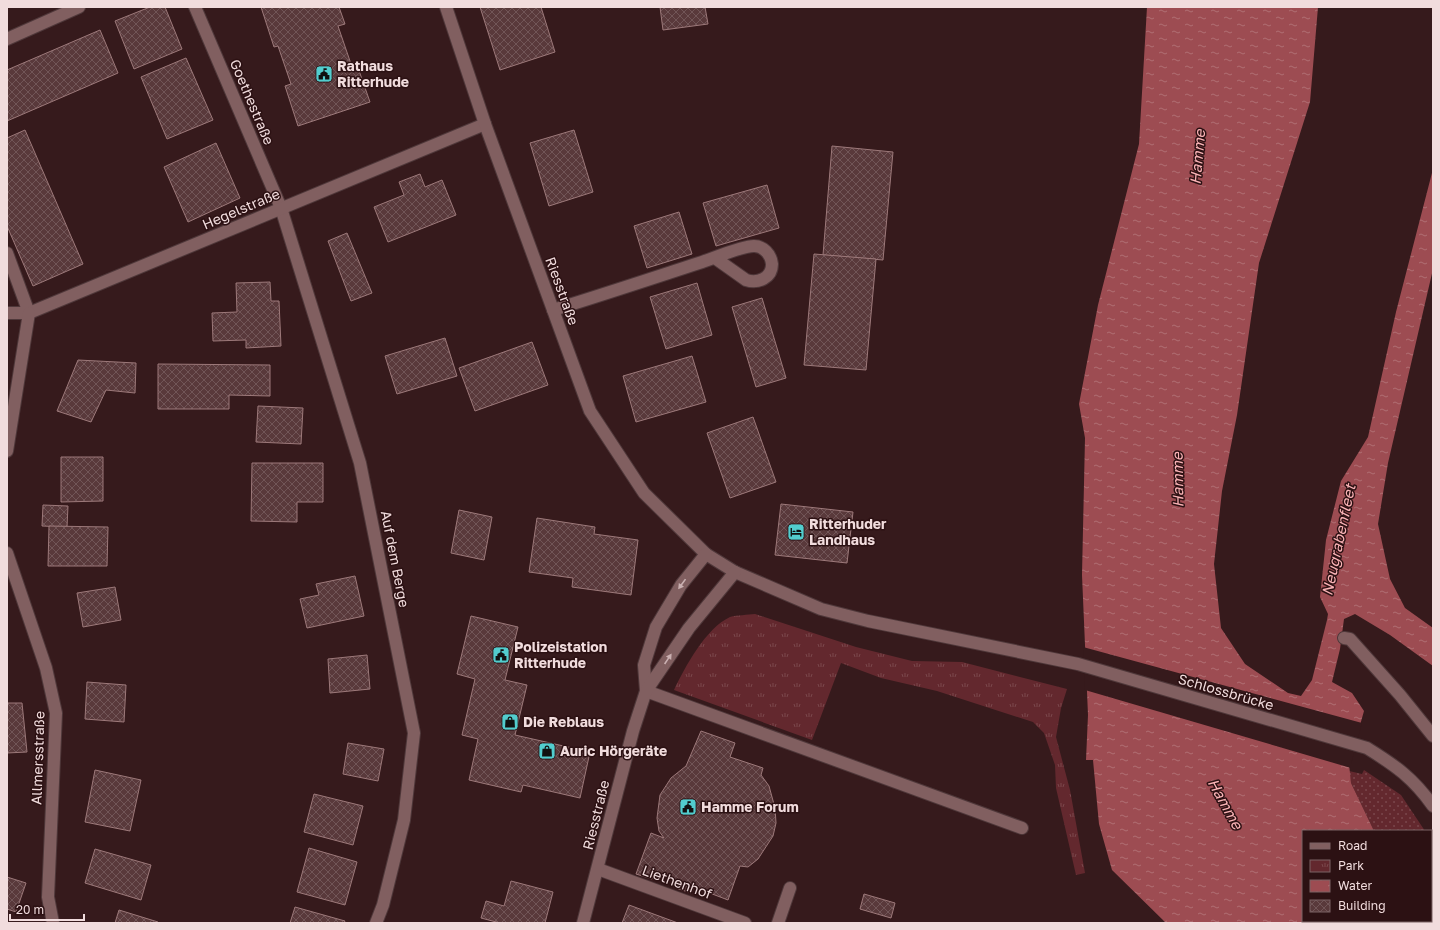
<svg xmlns="http://www.w3.org/2000/svg" width="1440" height="930" viewBox="0 0 1440 930" font-family="'Golos Text',sans-serif">
  <defs>
    <pattern id="grass-dots" width="8" height="8" patternUnits="userSpaceOnUse"><rect width="8" height="8" fill="#63282e"/><path d="M2 2h.1M6 6h.1" fill="none" stroke="#7a474c" stroke-width="1.8" stroke-linecap="round"/></pattern>
    <pattern id="park-tufts" width="24" height="20" patternUnits="userSpaceOnUse"><rect width="24" height="20" fill="#63282e"/><path d="M3 7l-1-3M5 7V3M7 7l1-3M15 17l-1-3M17 17v-4M19 17l1-3" fill="none" stroke="#7a474c"/></pattern>
    <pattern id="water-ripples" width="26" height="14" patternUnits="userSpaceOnUse"><rect width="26" height="14" fill="#9d4c52"/><path d="M2 4q2-2 4 0t4 0M15 11q2-2 4 0t4 0" fill="none" stroke="#b06e73"/></pattern>
    <pattern id="building-cross-hatch" width="8" height="8" patternUnits="userSpaceOnUse"><rect width="8" height="8" fill="#59393b"/><path d="M0 0l8 8M0 8l8-8" fill="none" stroke="#715557"/></pattern>
  </defs>
  <rect width="100%" height="100%" fill="#361a1c"/>
  <polygon fill="url(#grass-dots)" points="1364,770 1401,795 1425,831 1374,831 1351,783 1349,771 1362,774"/>
  <path fill="url(#park-tufts)" d="M755,614L856,647L912,661L962,662L1067,689L1061,708L1056,737L1070,790L1085,873L1076,875L1056,788L1055,765L1044,733L1033,722L937,691L881,678L841,663L812,740L674,690C685,667 706,628 730,617C737,615 748,615 755,614Z"/>
  <polygon fill="url(#water-ripples)" points="1147,7 1318,7 1310,102 1259,263 1237,415 1222,491 1214,564 1221,628 1245,664 1288,693 1301,696 1312,680 1327,620 1328,614 1320,597 1326,540 1341,481 1368,437 1396,312 1433,169 1433,269 1388,463 1378,524 1390,579 1405,608 1433,628 1433,666 1390,635 1355,614 1344,619 1340,649 1332,682 1352,693 1364,711 1349,764 1351,783 1374,831 1303,831 1303,921 1431,921 1431,913 1433,915 1433,923 1166,923 1112,870 1099,824 1093,760 1086,760 1088,715 1082,575 1085,438 1079,404 1098,305 1139,144"/>
  <polygon fill="#361a1c" points="1083,647 1362,723 1351,764 1351,768 1085,690"/>
  <g fill="url(#building-cross-hatch)" stroke="#9d797a">
    <polygon points="150,7 165,7 182,49 134,69 115,21"/>
    <polygon points="261,7 339,7 345,24 338,26 351,64 356,62 370,102 298,126 285,86 291,84 278,46 274,47"/>
    <polygon points="480,7 541,7 555,52 500,70"/>
    <polygon points="660,7 705,7 708,24 663,30"/>
    <polygon points="100,30 118,73 7,121 7,70"/>
    <polygon points="186,58 213,120 167,139 141,77"/>
    <polygon points="25,130 83,264 33,286 7,226 7,138"/>
    <polygon points="574,130 593,192 549,206 530,143"/>
    <polygon points="216,143 240,198 188,222 164,167"/>
    <polygon points="832,146 893,152 883,260 823,255"/>
    <polygon points="420,174 425,187 442,180 456,215 388,242 374,207 404,195 399,182"/>
    <polygon points="767,185 779,228 716,246 703,203"/>
    <polygon points="679,212 692,254 647,268 634,226"/>
    <polygon points="347,233 372,293 351,301 328,241"/>
    <polygon points="814,254 876,259 866,370 804,365"/>
    <polygon points="270,282 271,301 279,301 281,346 246,348 246,340 213,341 212,313 237,312 236,283"/>
    <polygon points="697,283 712,335 666,349 650,297"/>
    <polygon points="762,298 786,378 756,387 732,307"/>
    <polygon points="445,338 457,376 397,394 385,356"/>
    <polygon points="532,342 548,385 475,411 459,368"/>
    <polygon points="692,356 706,402 636,422 623,376"/>
    <polygon points="78,360 136,363 135,393 106,390 91,422 57,411"/>
    <polygon points="158,364 270,365 270,396 229,395 229,409 158,409"/>
    <polygon points="258,406 303,408 301,444 256,442"/>
    <polygon points="753,417 776,482 730,498 707,433"/>
    <polygon points="61,457 103,457 103,501 61,502"/>
    <polygon points="252,463 323,463 323,502 297,502 297,522 251,521"/>
    <polygon points="781,504 853,512 847,563 775,555"/>
    <polygon points="43,505 68,506 67,527 42,526"/>
    <polygon points="459,510 492,517 484,560 451,553"/>
    <polygon points="537,518 595,527 594,534 638,540 631,595 572,587 573,578 529,572"/>
    <polygon points="49,526 108,527 107,566 48,566"/>
    <polygon points="355,576 364,616 307,628 300,599 319,595 316,584"/>
    <polygon points="115,587 121,620 83,627 77,593"/>
    <polygon points="471,616 518,627 505,680 527,685 515,735 590,752 580,798 523,785 521,792 469,780 478,739 462,735 475,679 457,674"/>
    <polygon points="367,655 370,689 330,693 328,659"/>
    <polygon points="87,682 126,685 124,722 85,719"/>
    <polygon points="7,703 22,703 27,752 7,753"/>
    <polygon points="701,731 735,743 730,757 763,768 761,775 769,786 775,808 776,823 773,836 758,859 748,867 740,866 728,900 694,887 691,893 676,888 678,881 654,873 652,879 636,874 651,833 664,838 659,831 657,818 660,795 671,778 686,766"/>
    <polygon points="348,743 384,749 378,781 343,774"/>
    <polygon points="95,770 141,780 130,831 85,822"/>
    <polygon points="314,794 363,806 353,845 304,832"/>
    <polygon points="309,848 357,862 345,905 297,892"/>
    <polygon points="95,849 151,865 141,900 85,883"/>
    <polygon points="7,877 26,883 16,912 7,909"/>
    <polygon points="511,881 553,892 545,923 500,923 481,918 486,901 504,906"/>
    <polygon points="864,894 895,903 891,918 860,909"/>
    <polygon points="629,905 678,923 622,923"/>
    <polygon points="295,907 345,921 344,923 290,923"/>
    <polygon points="119,910 158,922 158,923 115,923"/>
  </g>
  <g fill="none" stroke-linecap="round" stroke-linejoin="round">
    <g stroke="#4f383a" stroke-width="14">
      <g id="lane">
        <polyline points="7,253 29,313"/>
        <path d="M553,310C602,295 650,279 699,263C712,259 741,246 754,246C763,246 771,254 772,264C772,278 758,284 746,280L715,258"/>
        <polyline points="646,691 1022,828"/>
        <polyline points="598,869 745,923"/>
        <polyline points="778,923 790,888"/>
      </g>
    </g>
    <g stroke="#4f383a" stroke-width="14">
      <g id="street">
        <polyline points="195,7 281,208 360,463 414,733 404,820 383,905 376,923"/>
        <polyline points="7,39 79,7"/>
        <polyline points="7,313 29,313 485,124"/>
        <polyline points="7,451 29,313"/>
        <polyline points="7,553 46,668 56,713 48,897 53,923"/>
        <polyline points="1344,638 1350,639 1400,695 1433,736"/>
      </g>
    </g>
    <g stroke="#4f383a" stroke-width="14">
      <g id="secondary">
        <path d="M446,7L485,124L590,411L644,493L706,554L735,572L821,609L868,621L1078,664L1367,748C1396,766 1413,778 1433,806"/>
        <polyline points="646,691 644,665 656,627 681,585 706,554"/>
        <polyline points="583,923 633,731 646,691 689,628 735,572"/>
      </g>
    </g>
    <use href="#lane" stroke="#815f60" stroke-width="12"/>
    <use href="#street" stroke="#815f60" stroke-width="12"/>
    <use href="#secondary" stroke="#815f60" stroke-width="12"/>
  </g>
  <defs><path id="oneway-solid" d="M-6-.8H1V-3.2L6.5 0L1 3.2V.8H-6Z"/></defs>
  <g fill="#cab0b1">
    <use href="#oneway-solid" transform="translate(682 584) rotate(126)"/>
    <use href="#oneway-solid" transform="translate(668 659) rotate(-56)"/>
  </g>
  <defs>
    <g id="civic-square" transform="scale(0.9)"><rect x="-9" y="-9" width="18" height="18" rx="4" fill="#52cdce" stroke="#2c1113"/><path d="M-.6-6.5H3V-4.5H.6V-3L4-1V1h2V6H-6V1h2V-1L-.6-3ZM-1.2 2.5V6h2.4V2.5Z" fill="#111"/></g>
    <g id="hotel-square" transform="scale(0.9)"><rect x="-9" y="-9" width="18" height="18" rx="4" fill="#52cdce" stroke="#2c1113"/><path d="M-6-4.5h1.5V1H6V5H4.5V3h-9V5H-6ZM-4 0a1.8 1.8 0 1 1 3.6 0ZM.5 0V-2.5h3Q6-2.5 6 0Z" fill="#111"/></g>
    <g id="shop-square" transform="scale(0.9)"><rect x="-9" y="-9" width="18" height="18" rx="4" fill="#52cdce" stroke="#2c1113"/><path d="M-5-2.5h2.3a2.7 3.5 0 0 1 5.4 0H5L5.5 6h-11ZM-1.5-2.5h3a1.5 2.3 0 0 0-3 0Z" fill="#111"/></g>
  </defs>
  <g fill-rule="evenodd">
    <use href="#civic-square" x="324" y="74"/>
    <use href="#hotel-square" x="796" y="532"/>
    <use href="#civic-square" x="501" y="655"/>
    <use href="#shop-square" x="510" y="722"/>
    <use href="#shop-square" x="547" y="751"/>
    <use href="#civic-square" x="688" y="807"/>
  </g>
  <g text-anchor="middle" stroke-width="3" stroke-linejoin="round" paint-order="stroke">
    <g font-size="14" font-weight="bold" fill="#f1dcdd" stroke="#2c1113" text-anchor="start">
      <text x="337" y="71">Rathaus<tspan x="337" dy="16">Ritterhude</tspan></text>
      <text x="809" y="529">Ritterhuder<tspan x="809" dy="16">Landhaus</tspan></text>
      <text x="514" y="652">Polizeistation<tspan x="514" dy="16">Ritterhude</tspan></text>
      <text x="523" y="727">Die Reblaus</text>
      <text x="560" y="756">Auric Hörgeräte</text>
      <text x="701" y="812">Hamme Forum</text>
    </g>
    <g font-size="14" fill="#f1dcdd" stroke="#2c1113">
      <text transform="translate(252 102) rotate(67)" y="5">Goethestraße</text>
      <text transform="translate(241 209) rotate(-23)" y="5">Hegelstraße</text>
      <text transform="translate(562 291) rotate(70)" y="5">Riesstraße</text>
      <text transform="translate(395 559) rotate(79)" y="5">Auf dem Berge</text>
      <text transform="translate(1226 692) rotate(16)" y="5">Schlossbrücke</text>
      <text transform="translate(38 758) rotate(-88)" y="5">Allmersstraße</text>
      <text transform="translate(596 815) rotate(-76)" y="5">Riesstraße</text>
      <text transform="translate(677 882) rotate(20)" y="5">Liethenhof</text>
    </g>
    <g font-size="15" font-style="italic" fill="#fbb4b7" stroke="#2c1113">
      <text transform="translate(1198 157) rotate(-85)" y="5">Hamme</text>
      <text transform="translate(1178 480) rotate(-91)" y="5">Hamme</text>
      <text transform="translate(1339 540) rotate(-78)" y="5">Neugrabenfleet</text>
      <text transform="translate(1225 804) rotate(61)" y="5">Hamme</text>
    </g>
  </g>
  <rect width="1440" height="930" fill="none" stroke="#f1dcdd" stroke-width="16"/>
  <rect x="1302" y="830" width="130" height="92" fill="#2c1113" stroke="#7b6264"/>
  <rect x="1310" y="843" width="20" height="6" fill="#815f60" stroke="#7b6264"/>
  <text x="1338" y="850" font-size="12" fill="#f1dcdd">Road</text>
  <rect x="1310" y="860" width="20" height="12" fill="url(#park-tufts)" stroke="#7b6264"/>
  <text x="1338" y="870" font-size="12" fill="#f1dcdd">Park</text>
  <rect x="1310" y="880" width="20" height="12" fill="url(#water-ripples)" stroke="#7b6264"/>
  <text x="1338" y="890" font-size="12" fill="#f1dcdd">Water</text>
  <rect x="1310" y="900" width="20" height="12" fill="url(#building-cross-hatch)" stroke="#7b6264"/>
  <text x="1338" y="910" font-size="12" fill="#f1dcdd">Building</text>
  <path d="M10 914v6h74v-6" fill="none" stroke="#f1dcdd" stroke-width="2"/>
  <text x="16" y="914" font-size="12" fill="#f1dcdd" stroke="#2c1113" stroke-width="3" paint-order="stroke">20 m</text>
</svg>
